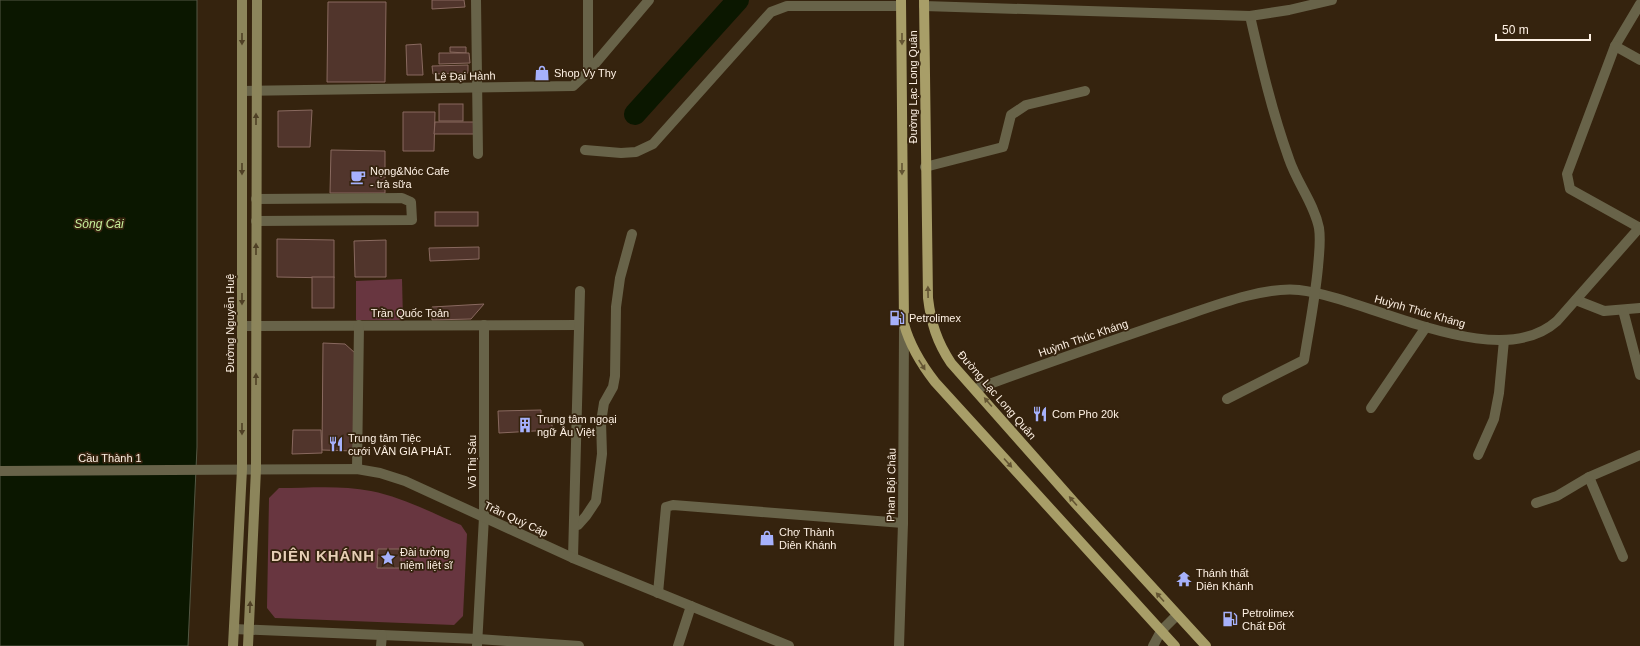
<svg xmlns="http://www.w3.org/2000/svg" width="1640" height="646" viewBox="0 0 1640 646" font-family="Arial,sans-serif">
  <rect width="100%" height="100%" fill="#35230e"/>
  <g fill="#683640">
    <polygon points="402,279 403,320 356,320 356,281"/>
    <path d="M279,488C309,488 341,485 371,491C402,497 432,513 461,525L467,534L463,616L454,625L275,618L267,608L269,498Z"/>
  </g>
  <polygon fill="#0b1700" stroke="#545844" points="0,0 197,0 197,447 188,646 0,646"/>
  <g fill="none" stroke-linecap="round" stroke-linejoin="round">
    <polyline stroke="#0b1700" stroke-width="22" points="635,114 738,0"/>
  </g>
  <g fill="#51352c" stroke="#89695f">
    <polygon points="432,0 464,0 465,7 432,9"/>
    <polygon points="328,2 386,2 385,82 327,82"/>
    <polygon points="421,44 423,75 407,75 406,45"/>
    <polygon points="450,47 466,47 466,53 450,52"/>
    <polygon points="439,53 469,53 470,63 439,64"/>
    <polygon points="468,65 468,73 433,74 432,66"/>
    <rect x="439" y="104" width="24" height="17"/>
    <polygon points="312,110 310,147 278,147 278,111"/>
    <polygon points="403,112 435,112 434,151 403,151"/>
    <polygon points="435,122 475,122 475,134 434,134"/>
    <polygon points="331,150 385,151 385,193 330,193"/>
    <rect x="435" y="212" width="43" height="14"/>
    <polygon points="277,239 334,240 334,278 277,277"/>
    <polygon points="386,240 386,277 355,277 354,241"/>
    <polygon points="479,247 479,259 430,261 429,248"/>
    <rect x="312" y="277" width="22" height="31"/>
    <polygon points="484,304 471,319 432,320 432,307"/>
    <polygon points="323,343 345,344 355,353 354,451 322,450"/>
    <polygon points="541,410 541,419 552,420 552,430 499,433 498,411"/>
    <polygon points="293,430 321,430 322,453 292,454"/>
    <polygon points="378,549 401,549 401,568 377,568"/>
  </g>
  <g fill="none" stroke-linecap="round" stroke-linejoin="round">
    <g stroke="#686349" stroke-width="10">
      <polyline points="476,0 478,154"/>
      <polyline points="1640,4 1615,46 1567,174 1570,189 1640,228"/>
      <polyline points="1615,46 1640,60"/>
      <polyline points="588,72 588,0"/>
      <polyline points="242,91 573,86 588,72 649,0"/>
      <polyline points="585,150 621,153 636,152 653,144 771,12 787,6 901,6"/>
      <polyline points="925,167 1003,147 1011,115 1026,105 1085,91"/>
      <polyline points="256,221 412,220 411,202 402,198 256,199"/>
      <polyline points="1576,300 1604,311 1640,308"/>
      <polyline points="1623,310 1640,375"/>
      <polyline points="242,326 579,325"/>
      <path d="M976,389C1040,365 1105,343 1169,321C1206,309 1261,286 1299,290C1369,298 1497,375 1557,321L1640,227"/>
      <path d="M1227,399L1304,360C1309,329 1315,299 1318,267C1319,254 1321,241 1319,228C1314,203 1297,183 1289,159C1272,112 1261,64 1250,16"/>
      <polyline points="1371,408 1426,327"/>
      <polyline points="1478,455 1494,419 1499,393 1504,340"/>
      <polyline points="357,469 359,325"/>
      <polyline points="1589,477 1623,557"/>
      <polyline points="1536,503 1557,496 1589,477 1640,455"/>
      <polyline points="574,526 578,525 586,516 596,501 602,454 601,422 604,403 613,387 615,376 616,307 620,278 632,234"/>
      <polyline points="573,558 580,291"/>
      <polyline points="658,593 666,507 673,505 903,523"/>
      <polyline points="234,629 478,639 579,646"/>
      <polyline points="381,646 382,635"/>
      <polyline points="477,646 484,517 484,325"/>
      <polyline points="678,646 691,606"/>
      <polyline points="899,646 903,523 904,328"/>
    </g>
    <g stroke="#686349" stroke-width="10">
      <polyline points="924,6 1250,16 1289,10 1332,0"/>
      <polyline points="0,471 357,469 380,473 405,481 573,558 789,646"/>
      <polyline points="1153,646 1161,631 1176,616"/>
    </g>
    <g stroke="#8c855b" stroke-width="10">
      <polyline points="233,646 242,469 242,0"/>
      <polyline points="248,646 256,469 257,0"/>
    </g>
    <g stroke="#a89e68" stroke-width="10">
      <path d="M901,0L904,324C910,346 921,364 935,382L1175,646"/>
      <path d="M924,0L928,298C931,323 937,342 951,363L1074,502L1206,646"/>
    </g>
  </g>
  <defs><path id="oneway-solid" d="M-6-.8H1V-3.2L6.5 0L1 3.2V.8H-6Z"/></defs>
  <g fill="#4f4025">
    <use href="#oneway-solid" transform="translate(242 39) rotate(90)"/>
    <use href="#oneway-solid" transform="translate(256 119) rotate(-90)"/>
    <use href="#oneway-solid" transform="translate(242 169) rotate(90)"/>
    <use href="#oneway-solid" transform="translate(256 249) rotate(-90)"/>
    <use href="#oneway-solid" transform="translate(242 299) rotate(90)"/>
    <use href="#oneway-solid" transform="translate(256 379) rotate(-90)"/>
    <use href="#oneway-solid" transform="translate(242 429) rotate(90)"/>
    <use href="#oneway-solid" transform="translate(250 607) rotate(-88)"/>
  </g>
  <g fill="#635432">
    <use href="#oneway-solid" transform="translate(902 39) rotate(90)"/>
    <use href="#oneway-solid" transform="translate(902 169) rotate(90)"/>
    <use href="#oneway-solid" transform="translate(928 292) rotate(-91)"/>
    <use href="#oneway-solid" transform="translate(922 365) rotate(57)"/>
    <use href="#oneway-solid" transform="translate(988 402) rotate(-131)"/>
    <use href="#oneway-solid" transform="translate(1008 463) rotate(48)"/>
    <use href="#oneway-solid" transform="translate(1073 501) rotate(-131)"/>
    <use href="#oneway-solid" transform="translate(1160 597) rotate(-132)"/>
  </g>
  <defs>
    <g id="shop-bare" transform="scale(1.2)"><path d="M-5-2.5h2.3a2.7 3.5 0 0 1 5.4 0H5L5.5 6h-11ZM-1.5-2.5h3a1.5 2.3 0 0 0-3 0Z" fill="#a6b1fc" stroke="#35230e" stroke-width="2.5" paint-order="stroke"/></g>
    <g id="cafe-bare" transform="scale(1.2)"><path d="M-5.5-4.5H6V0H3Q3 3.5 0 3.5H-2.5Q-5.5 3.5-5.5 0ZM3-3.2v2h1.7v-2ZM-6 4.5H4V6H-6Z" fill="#a6b1fc" stroke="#35230e" stroke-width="2.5" paint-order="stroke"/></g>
    <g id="fuel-bare" transform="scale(1.2)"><path d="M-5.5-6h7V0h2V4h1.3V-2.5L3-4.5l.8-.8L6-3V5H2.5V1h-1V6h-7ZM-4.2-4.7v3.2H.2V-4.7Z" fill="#a6b1fc" stroke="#35230e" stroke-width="2.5" paint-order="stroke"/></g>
    <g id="restaurant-bare" transform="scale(1.2)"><path d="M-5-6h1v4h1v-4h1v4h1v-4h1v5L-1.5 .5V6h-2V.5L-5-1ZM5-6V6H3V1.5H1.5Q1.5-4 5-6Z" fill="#a6b1fc" stroke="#35230e" stroke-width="2.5" paint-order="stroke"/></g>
    <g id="building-bare" transform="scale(1.2)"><path d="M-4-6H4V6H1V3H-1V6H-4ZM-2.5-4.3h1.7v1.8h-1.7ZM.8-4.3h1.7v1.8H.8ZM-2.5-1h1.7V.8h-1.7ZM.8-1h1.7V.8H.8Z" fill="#a6b1fc" stroke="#35230e" stroke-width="2.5" paint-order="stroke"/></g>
    <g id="sight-bare" transform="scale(1.2)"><path d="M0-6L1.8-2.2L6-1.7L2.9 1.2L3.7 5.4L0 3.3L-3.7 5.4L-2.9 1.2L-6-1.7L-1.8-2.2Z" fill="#a6b1fc" stroke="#35230e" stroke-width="2.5" paint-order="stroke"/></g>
    <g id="temple-bare" transform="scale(1.2)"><path d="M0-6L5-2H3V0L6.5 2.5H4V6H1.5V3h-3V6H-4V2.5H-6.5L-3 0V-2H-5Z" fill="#a6b1fc" stroke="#35230e" stroke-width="2.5" paint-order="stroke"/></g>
  </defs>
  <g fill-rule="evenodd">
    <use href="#shop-bare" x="542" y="73"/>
    <use href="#cafe-bare" x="358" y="177"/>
    <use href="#fuel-bare" x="897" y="318"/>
    <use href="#restaurant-bare" x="1040" y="414"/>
    <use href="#building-bare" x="525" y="425"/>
    <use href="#restaurant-bare" x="336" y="444"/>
    <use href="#shop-bare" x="767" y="538"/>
    <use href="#sight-bare" x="388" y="558"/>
    <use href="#temple-bare" x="1184" y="579"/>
    <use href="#fuel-bare" x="1230" y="619"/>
  </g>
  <g text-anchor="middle" stroke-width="3.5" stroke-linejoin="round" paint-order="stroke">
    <g font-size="11" fill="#fef1e4" stroke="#35230e" text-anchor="start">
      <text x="554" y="77">Shop Vy Thy</text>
      <text x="370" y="175">Nọng&amp;Nóc Cafe<tspan x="370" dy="13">- trà sữa</tspan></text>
      <text x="909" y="322">Petrolimex</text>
      <text x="1052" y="418">Com Pho 20k</text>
      <text x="537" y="423">Trung tâm ngoại<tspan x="537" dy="13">ngữ Âu Việt</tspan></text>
      <text x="348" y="442">Trung tâm Tiệc<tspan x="348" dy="13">cưới VÂN GIA PHÁT.</tspan></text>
      <text x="779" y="536">Chợ Thành<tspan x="779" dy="13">Diên Khánh</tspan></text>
      <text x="400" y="556">Đài tưởng<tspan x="400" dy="13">niệm liệt sĩ</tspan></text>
      <text x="1196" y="577">Thánh thất<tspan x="1196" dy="13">Diên Khánh</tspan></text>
      <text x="1242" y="617">Petrolimex<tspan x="1242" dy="13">Chất Đốt</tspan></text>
    </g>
    <g font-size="11" fill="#fef1e4" stroke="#35230e">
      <text transform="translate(465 76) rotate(-1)" y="4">Lê Đại Hành</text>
      <text transform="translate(913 87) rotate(-90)" y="4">Đường Lạc Long Quân</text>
      <text transform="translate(1420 311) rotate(16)" y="4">Huỳnh Thúc Kháng</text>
      <text x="410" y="317">Trần Quốc Toản</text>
      <text transform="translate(230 323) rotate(-90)" y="4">Đường Nguyễn Huệ</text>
      <text transform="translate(1083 338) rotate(-19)" y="4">Huỳnh Thúc Kháng</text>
      <text transform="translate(997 395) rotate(49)" y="4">Đường Lạc Long Quân</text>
      <text x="110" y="462">Cầu Thành 1</text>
      <text transform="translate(472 462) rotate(-90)" y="4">Võ Thị Sáu</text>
      <text transform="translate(891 485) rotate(-89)" y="4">Phan Bội Châu</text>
      <text transform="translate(516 519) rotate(25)" y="4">Trần Quý Cáp</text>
    </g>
    <g font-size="12" font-style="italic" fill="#c7ef9b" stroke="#35230e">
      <text x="99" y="228">Sông Cái</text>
    </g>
    <g font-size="15" font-weight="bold" letter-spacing="1" fill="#e7cfb5" stroke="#35230e">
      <text x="323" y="561">DIÊN KHÁNH</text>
    </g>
  </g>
  <path d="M1496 34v6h94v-6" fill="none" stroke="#fef1e4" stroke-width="2"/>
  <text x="1502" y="34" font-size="12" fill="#fef1e4" stroke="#35230e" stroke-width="3" paint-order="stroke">50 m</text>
</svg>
